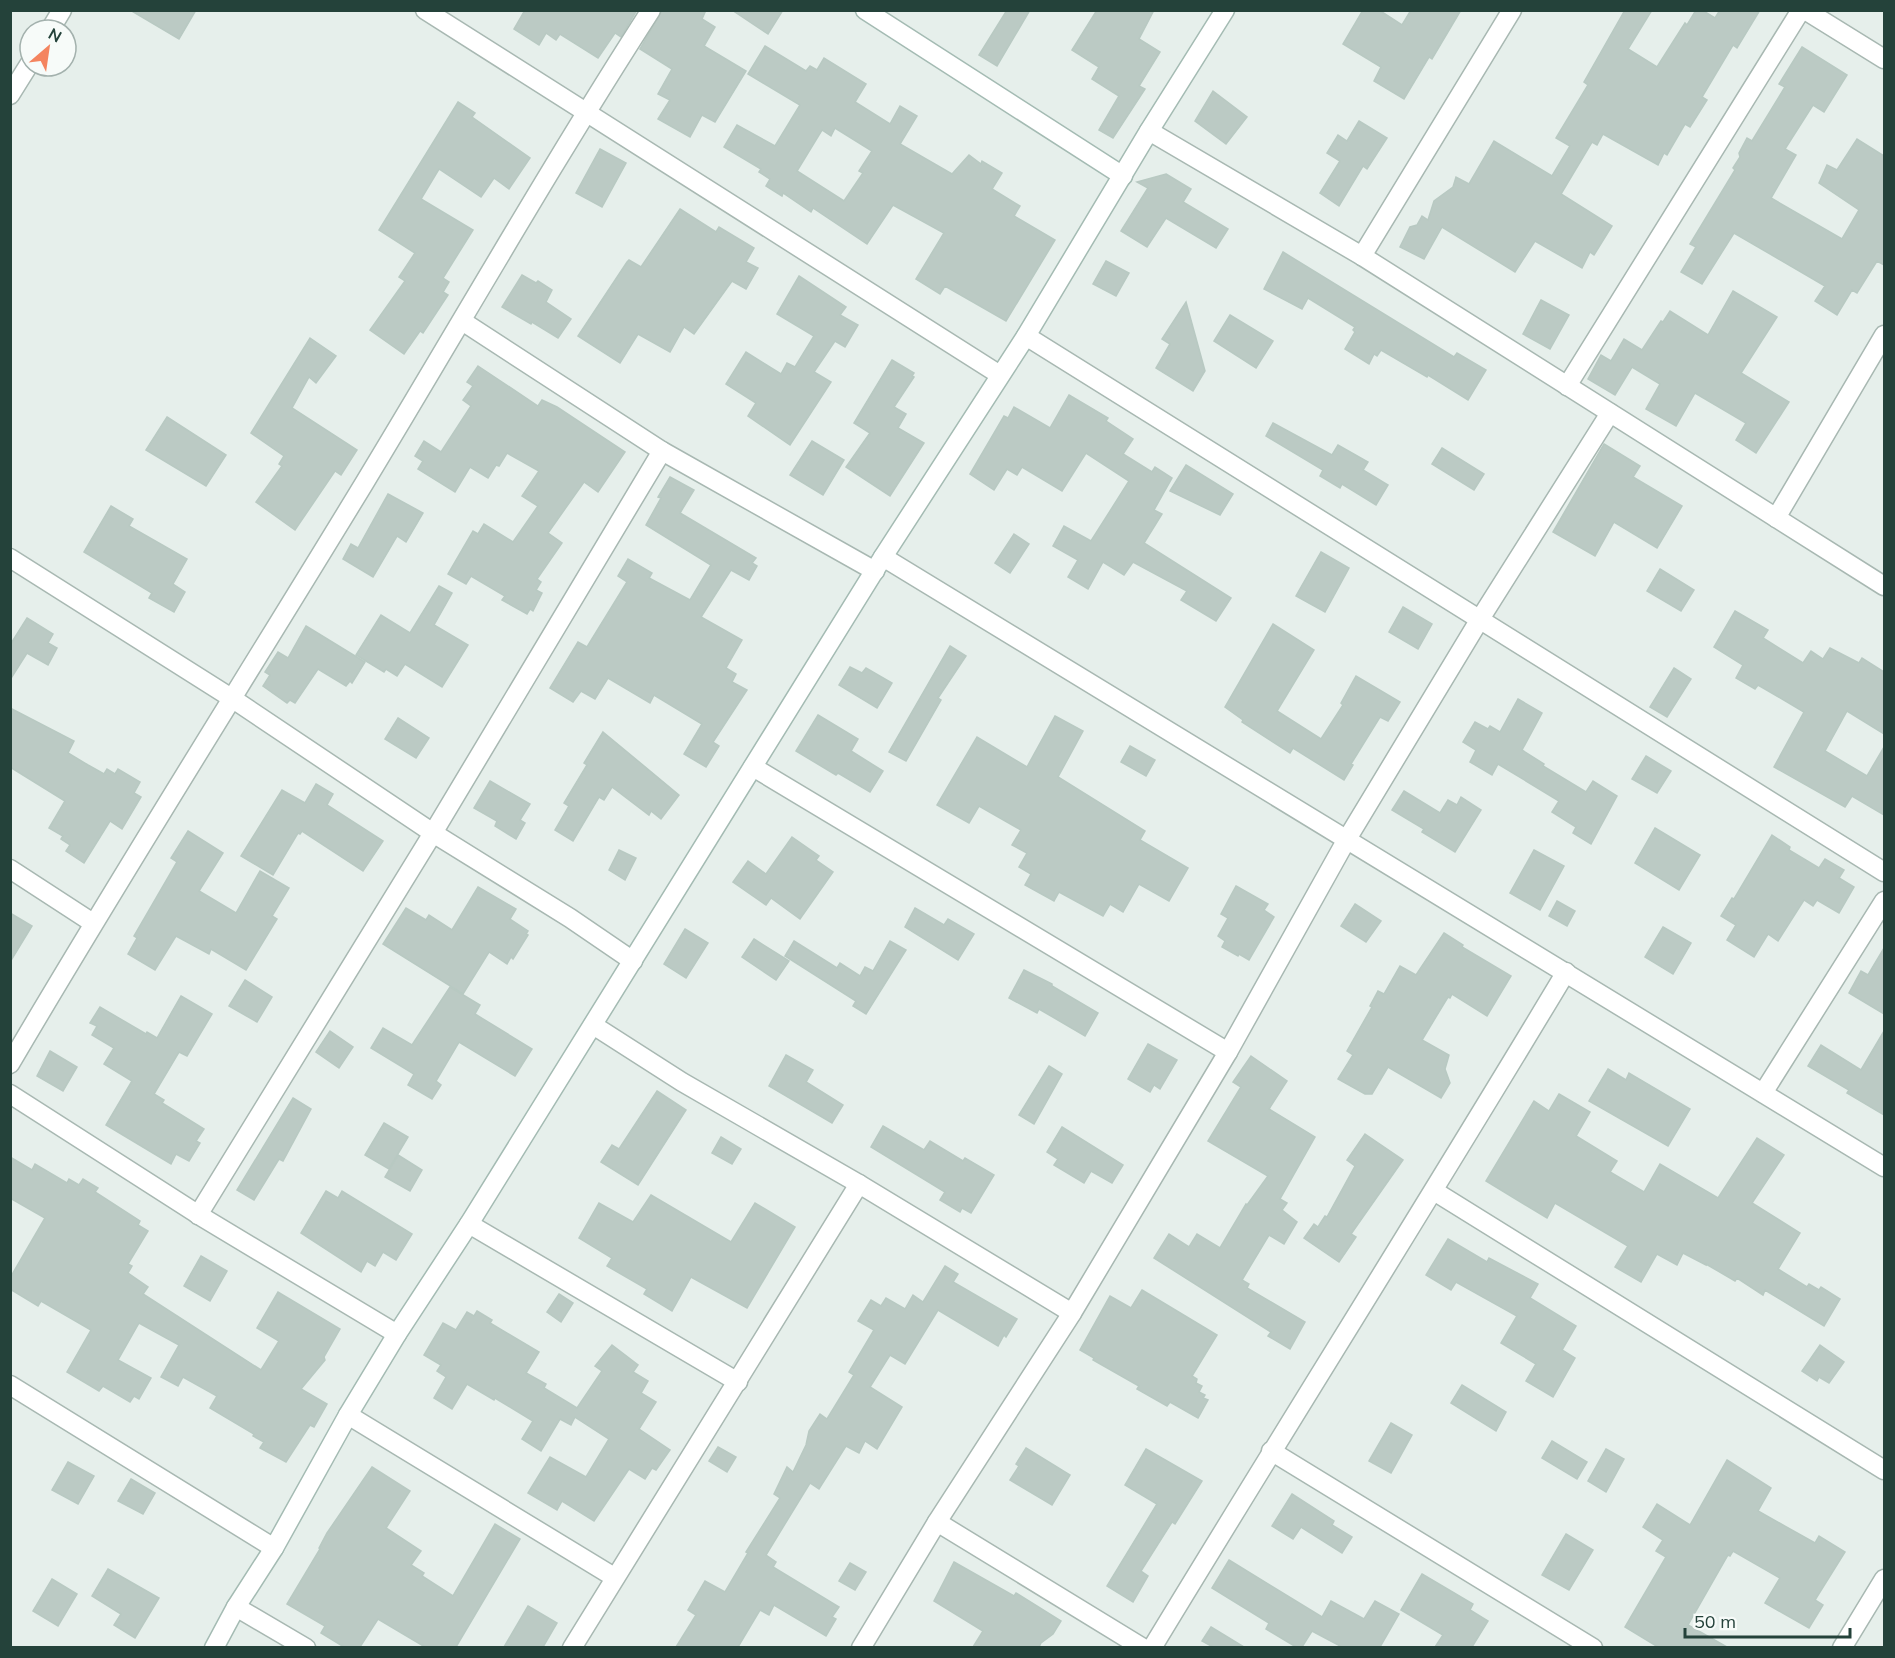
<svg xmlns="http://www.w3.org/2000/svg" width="1895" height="1658" viewBox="0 0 1895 1658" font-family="Mulish,sans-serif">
  <rect width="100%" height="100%" fill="#e6efeb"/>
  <g fill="#bbcac4" stroke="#b8c9c2" stroke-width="1.5" fill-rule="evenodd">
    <polygon points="130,10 196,10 179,39"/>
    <polygon points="525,10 637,10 621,37 615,33 598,58 560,34 556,40 546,33 539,45 514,29"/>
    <polygon points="662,10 706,10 702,19 715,27 704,46 746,71 715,122 702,115 690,137 658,119 670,100 658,94 672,69 640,49"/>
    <polygon points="732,10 783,10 768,34"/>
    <polygon points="1007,10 1030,10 997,66 979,55"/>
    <polygon points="1097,10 1154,10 1139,39 1160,52 1139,86 1145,89 1113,138 1099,130 1119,96 1092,79 1099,67 1072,50"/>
    <polygon points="1363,10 1379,10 1402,25 1411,10 1461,10 1432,59 1429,57 1404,99 1374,81 1381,67 1343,44"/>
    <polygon points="1625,10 1652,10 1628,49 1657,67 1685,23 1687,25 1696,10 1702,10 1715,18 1720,10 1760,10 1737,48 1733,45 1702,97 1707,100 1690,127 1685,124 1667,155 1664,153 1658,165 1603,134 1597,145 1592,142 1561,194 1612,226 1594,255 1590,252 1582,268 1535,241 1515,272 1442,227 1424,259 1400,247 1410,227 1417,225 1422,216 1428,220 1434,201 1453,187 1456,177 1469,184 1494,141 1552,176 1570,146 1556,138 1588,85 1584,82"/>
    <path d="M765,46L806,71L810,66L817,70L824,58L866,84L855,102L890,124L900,106L917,116L900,144L952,174L969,155L981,164L982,161L1002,173L992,189L1020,206L1014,216L1055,240L1006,321L945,286L940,294L916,279L944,233L893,205L867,244L813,208L811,212L783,193L782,196L766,186L770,179L759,172L761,169L724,147L737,125L775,146L800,105L748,74ZM835,128L872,151L859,171L863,173L844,201L797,171L822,130L831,136Z"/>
    <polygon points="1802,47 1847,75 1824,112 1813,105 1785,149 1796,155 1771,198 1842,239 1859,210 1819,183 1827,165 1837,170 1857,139 1884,156 1884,265 1877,261 1857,293 1852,290 1837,315 1815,301 1825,286 1734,233 1702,284 1681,272 1696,247 1690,244 1735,170 1733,168 1740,157 1739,153 1747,138 1752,141 1785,87 1779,84"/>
    <polygon points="1213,91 1247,117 1226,144 1195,121"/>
    <polygon points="458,102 475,113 472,117 530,158 509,189 494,178 481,197 439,169 421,199 473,230 443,278 449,282 443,292 448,295 423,333 420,331 404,354 370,330 405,281 399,277 415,253 379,230"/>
    <polygon points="1359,121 1387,138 1367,169 1363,166 1339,206 1320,193 1340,161 1327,153 1338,135 1347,141"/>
    <polygon points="600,149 626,163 602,207 576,193"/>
    <polygon points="1166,174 1191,189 1183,202 1228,229 1216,248 1166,218 1147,247 1121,231 1148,188 1137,182"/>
    <polygon points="680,209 716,232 719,227 754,248 746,262 758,268 746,289 732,281 694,334 684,327 670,352 638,334 620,363 578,336 627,262 629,260 641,267"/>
    <polygon points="1283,252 1454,357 1457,353 1486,370 1468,400 1428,375 1427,377 1381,350 1377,356 1374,354 1369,364 1345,349 1355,332 1353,330 1355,327 1308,298 1302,309 1264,289"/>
    <polygon points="1106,261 1129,273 1116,296 1093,284"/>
    <polygon points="522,275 536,283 538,281 552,290 546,302 571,319 558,338 532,322 531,324 502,307"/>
    <polygon points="799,276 846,307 840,315 858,325 845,347 835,341 814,372 831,382 790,445 748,416 756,403 726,384 746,352 781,374 787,363 795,367 814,336 777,314"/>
    <polygon points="1733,291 1777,317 1741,373 1789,402 1756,453 1736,440 1746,423 1695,393 1676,426 1646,409 1660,384 1632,367 1615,395 1588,379 1601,355 1611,361 1624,339 1642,350 1661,321 1663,322 1670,311 1708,335"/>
    <polygon points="1541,300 1569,315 1550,349 1523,334"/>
    <polygon points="1186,302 1205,371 1193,391 1156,368 1170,344 1162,339"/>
    <polygon points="1230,315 1273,341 1256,368 1214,341"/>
    <polygon points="310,338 336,356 316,383 309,377 292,408 357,450 341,475 335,471 295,530 256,502 282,466 279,464 284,456 251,433"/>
    <polygon points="892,360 914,373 912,376 914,377 894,407 906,414 898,428 924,443 890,496 846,467 870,433 854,423"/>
    <polygon points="478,366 538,406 542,400 557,407 625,452 598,492 584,482 548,533 562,543 537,579 541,582 536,590 542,593 533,611 530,609 527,614 502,600 505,596 471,576 466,584 448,574 473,531 478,534 484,524 513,542 538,506 522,496 539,471 507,453 499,466 496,465 488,478 470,467 455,492 418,469 423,461 415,456 424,441 441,452 471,406 463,400 473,386 467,382"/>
    <polygon points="1069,395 1108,418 1106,421 1133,439 1123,454 1152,472 1155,467 1172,478 1154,510 1162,514 1144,543 1231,598 1216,621 1181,600 1187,591 1133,562 1124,575 1103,562 1088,589 1068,577 1078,560 1053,546 1064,526 1091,541 1129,481 1086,453 1062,491 1022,467 1017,475 1007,469 994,490 970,474 1004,416 1008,418 1014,407 1050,428"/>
    <polygon points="167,417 226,455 206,486 146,450"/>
    <polygon points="1273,423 1332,455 1338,445 1368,462 1363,470 1388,485 1376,505 1342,484 1340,488 1320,476 1323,470 1266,436"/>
    <polygon points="812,441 844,460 823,495 790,475"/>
    <polygon points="1604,444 1640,466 1633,477 1682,506 1657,548 1614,522 1595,556 1553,532"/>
    <polygon points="1442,448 1484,474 1474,490 1432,464"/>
    <polygon points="1186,465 1233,494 1220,515 1170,491"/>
    <polygon points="670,477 694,490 680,513 756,558 752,563 757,566 749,580 731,570 701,617 742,640 726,668 736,674 732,682 747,690 713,742 719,746 706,767 684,754 702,724 654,695 650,703 608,678 595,699 581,691 573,702 550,688 578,642 587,647 627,582 618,576 628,559 652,573 649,578 690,600 711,565 646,525 661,498 658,497"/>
    <polygon points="388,494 423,513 406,542 397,536 373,577 343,559 351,544 358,548"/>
    <polygon points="111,506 133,519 129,526 187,559 173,584 185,592 174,612 149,598 152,593 84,552"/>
    <polygon points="1014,534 1029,544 1010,573 995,563"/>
    <polygon points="1321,552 1349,568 1325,612 1296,596"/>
    <polygon points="1660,569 1694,590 1681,611 1647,591"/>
    <polygon points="439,586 452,593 434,625 468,645 442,687 405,664 397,676 386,669 384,672 356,655 381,615 410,633"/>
    <polygon points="1403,607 1432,624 1418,649 1389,632"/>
    <polygon points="1735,611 1768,630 1763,638 1803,663 1811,651 1823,659 1830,648 1859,663 1862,658 1884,672 1884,734 1847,711 1825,751 1867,776 1884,747 1884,815 1852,796 1845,807 1774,767 1804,712 1758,685 1755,689 1736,678 1743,665 1714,647"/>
    <polygon points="27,618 53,634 48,643 57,648 48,665 27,653 10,680 10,645"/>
    <polygon points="1273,624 1314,650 1277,711 1321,739 1343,705 1341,703 1356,676 1400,702 1388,721 1380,717 1351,764 1353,765 1344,780 1293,748 1290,753 1242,722 1243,720 1225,707"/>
    <polygon points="306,626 365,662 352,683 350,681 346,686 318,669 295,703 290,700 287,703 263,686 270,675 265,672 278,652 288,658"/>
    <polygon points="950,646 966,656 938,698 941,700 906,761 889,752"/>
    <polygon points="850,667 862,673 866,668 892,683 877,708 839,685"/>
    <polygon points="1674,668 1691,679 1667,717 1650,707"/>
    <polygon points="1518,699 1542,713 1522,750 1544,764 1543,766 1586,792 1593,781 1617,796 1591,844 1573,833 1576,827 1552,812 1559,801 1498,764 1492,775 1470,762 1476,750 1463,742 1475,722 1488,729 1490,726 1500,732"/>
    <polygon points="10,708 74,741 68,753 88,765 104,774 107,769 115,774 118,769 140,782 134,793 141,797 122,829 110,821 84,863 66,851 70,845 61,839 63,836 49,828 65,801 10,767"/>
    <polygon points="818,715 858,739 851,751 883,771 870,792 838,773 836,775 796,751"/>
    <polygon points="1055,716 1083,731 1058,777 1145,831 1140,840 1188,868 1169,901 1139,884 1123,912 1110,904 1103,916 1059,892 1054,901 1025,885 1031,874 1019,867 1027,853 1012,845 1021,830 979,806 969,823 937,805 977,737 1027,767"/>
    <polygon points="398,718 429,738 416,758 385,739"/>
    <polygon points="603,732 679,795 661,819 651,811 649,815 612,787 604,800 599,797 573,841 555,830 569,806 564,803 587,765 584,763"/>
    <polygon points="1130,746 1155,760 1146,776 1121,762"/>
    <polygon points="1646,756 1671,771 1657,793 1632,779"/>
    <polygon points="490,781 530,804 520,820 525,823 516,839 495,826 497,821 474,808"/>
    <polygon points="316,784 333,794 327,805 383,841 363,871 302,831 300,834 298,833 273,875 241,856 282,790 305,803"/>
    <polygon points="1404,791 1440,813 1448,800 1457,805 1461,797 1481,810 1455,852 1422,832 1424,829 1392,810"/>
    <polygon points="1655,828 1700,855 1679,890 1635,863"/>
    <polygon points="188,831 223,853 199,891 236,913 260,871 289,888 272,916 277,919 246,970 211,949 209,954 176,936 155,970 128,954 137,938 134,936 177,862 171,858"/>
    <polygon points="1772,835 1790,847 1789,850 1819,868 1825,859 1844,870 1839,878 1854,887 1839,913 1817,900 1813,906 1804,900 1778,941 1768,934 1754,957 1727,940 1736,925 1721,916 1732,898 1734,899"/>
    <polygon points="792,837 819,856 816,860 833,872 800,919 771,898 766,905 733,882 748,861 766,874"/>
    <polygon points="619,850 636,858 625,880 609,870"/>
    <polygon points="1534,850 1564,866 1540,910 1510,893"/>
    <polygon points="1236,886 1268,904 1264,910 1274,917 1249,960 1239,954 1238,956 1222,947 1225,941 1218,936 1228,918 1221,914"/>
    <polygon points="478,887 516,909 510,919 528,931 526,934 528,935 513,959 511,957 507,964 489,952 463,994 383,944 406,908 426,920 429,915 452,930"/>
    <polygon points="1557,901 1575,911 1567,926 1549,916"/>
    <polygon points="1355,904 1381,921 1366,942 1341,926"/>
    <polygon points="915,908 944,925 948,919 974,934 958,960 905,927"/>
    <polygon points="10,913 32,926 10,962"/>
    <polygon points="1663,927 1691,943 1673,974 1645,957"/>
    <polygon points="685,929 708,943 686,978 664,964"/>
    <polygon points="1444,933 1463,945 1462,947 1511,976 1487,1016 1452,994 1450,998 1448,997 1422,1040 1449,1055 1445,1069 1450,1083 1441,1098 1388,1067 1372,1094 1365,1094 1338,1079 1353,1055 1347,1051 1372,1007 1370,1006 1378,991 1384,994 1400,966 1416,975"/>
    <polygon points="754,939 789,961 776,980 742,957"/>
    <polygon points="794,941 837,968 840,963 860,976 865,967 873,971 890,941 906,950 866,1014 853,1006 856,1001 785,956"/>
    <polygon points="1884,948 1884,1014 1849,993 1861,971 1868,975"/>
    <polygon points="1024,970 1052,984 1052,986 1098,1013 1085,1036 1039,1009 1037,1013 1009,998"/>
    <polygon points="245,980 272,997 257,1022 229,1006"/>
    <polygon points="450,987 480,1005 475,1014 532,1049 515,1076 459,1042 436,1081 441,1085 432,1099 408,1085 414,1074 371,1048 383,1028 412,1045"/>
    <polygon points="181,996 212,1014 187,1056 179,1052 154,1094 164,1100 162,1103 204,1129 196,1141 200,1143 189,1161 176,1154 171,1164 106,1125 132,1081 104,1064 114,1048 92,1035 97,1026 90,1023 100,1007 146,1034 147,1032 157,1038"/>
    <polygon points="330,1031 353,1047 339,1068 316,1052"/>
    <polygon points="1884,1031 1884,1115 1847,1093 1849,1090 1808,1066 1821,1045 1861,1070"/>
    <polygon points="1148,1044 1177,1060 1160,1089 1154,1085 1150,1092 1128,1079"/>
    <polygon points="50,1051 77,1067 63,1091 37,1076"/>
    <polygon points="786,1055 813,1070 806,1082 843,1105 832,1123 769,1086"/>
    <polygon points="1251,1056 1287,1081 1269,1109 1315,1137 1280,1199 1287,1203 1282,1210 1297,1222 1284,1244 1269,1235 1242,1280 1249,1284 1247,1288 1305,1322 1290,1349 1268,1336 1271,1332 1154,1258 1169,1234 1189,1247 1197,1234 1220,1248 1246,1204 1247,1205 1268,1176 1208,1141 1241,1087 1233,1082"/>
    <polygon points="1049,1066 1062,1074 1034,1124 1019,1115"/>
    <polygon points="1608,1069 1626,1080 1629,1073 1690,1109 1668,1146 1589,1101"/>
    <polygon points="657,1091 686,1110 638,1185 601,1162 612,1145 619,1149"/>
    <polygon points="1559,1094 1590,1112 1576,1136 1617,1161 1610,1172 1644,1192 1660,1164 1718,1198 1757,1138 1784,1155 1752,1203 1800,1233 1778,1269 1807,1287 1809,1284 1819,1290 1821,1287 1840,1299 1824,1326 1765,1290 1763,1295 1737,1278 1735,1281 1706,1264 1706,1265 1683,1253 1677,1265 1657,1254 1641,1282 1615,1267 1628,1246 1555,1203 1547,1218 1486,1181 1534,1101 1549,1111"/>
    <polygon points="293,1098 311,1109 283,1161 279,1159 254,1200 237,1190"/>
    <polygon points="384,1123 408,1137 389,1169 365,1155"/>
    <polygon points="883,1126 924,1150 930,1141 963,1161 965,1158 994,1175 971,1213 962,1208 960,1212 940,1200 945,1192 871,1147"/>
    <polygon points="1062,1127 1123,1165 1112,1183 1091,1171 1084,1183 1054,1165 1058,1159 1047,1152"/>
    <polygon points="1365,1134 1403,1160 1351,1234 1356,1237 1339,1262 1304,1238 1314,1224 1318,1227 1325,1216 1327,1217 1355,1166 1347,1160"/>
    <polygon points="721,1137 741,1149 732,1164 712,1153"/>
    <polygon points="398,1155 422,1170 410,1191 385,1177"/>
    <polygon points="10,1157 32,1170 35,1164 67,1183 69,1179 79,1185 83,1179 98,1188 95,1192 140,1221 138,1225 148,1231 128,1264 132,1266 128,1273 148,1287 143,1294 261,1370 279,1341 257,1328 278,1292 340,1329 324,1357 325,1360 301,1389 327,1404 314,1427 310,1425 286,1462 260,1448 264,1442 253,1436 254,1434 210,1408 217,1396 183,1377 178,1386 161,1377 179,1345 139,1323 118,1360 151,1378 139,1399 134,1396 130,1402 103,1386 99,1391 67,1372 91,1330 41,1301 38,1306 10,1289 10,1278 45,1218 10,1198"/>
    <polygon points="326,1191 338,1198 342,1191 412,1234 396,1260 383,1252 375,1266 367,1261 361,1272 301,1233"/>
    <polygon points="651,1195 731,1242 755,1203 795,1227 747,1308 691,1277 672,1311 644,1294 647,1289 607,1266 612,1258 579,1238 599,1203 633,1222"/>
    <polygon points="1448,1239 1487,1262 1489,1258 1538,1284 1530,1298 1576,1326 1562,1350 1575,1358 1553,1397 1526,1381 1536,1364 1501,1343 1517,1316 1456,1282 1451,1290 1426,1275"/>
    <polygon points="201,1256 227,1271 210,1301 184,1286"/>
    <polygon points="945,1266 958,1274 953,1282 1017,1319 1006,1337 1004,1335 998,1346 938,1310 905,1364 890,1355 870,1387 902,1407 877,1449 865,1441 859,1453 846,1446 819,1489 810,1483 766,1555 776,1562 773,1567 839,1607 832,1617 836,1619 826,1636 774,1605 769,1615 760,1610 738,1647 676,1647 696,1615 688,1610 705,1581 725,1592 748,1553 746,1552 780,1498 774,1494 787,1467 793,1472 806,1445 809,1431 820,1414 827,1419 854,1375 849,1372 874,1330 858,1321 871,1300 881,1306 886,1298 905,1309 913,1295 923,1302"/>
    <polygon points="1142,1290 1217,1335 1192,1376 1197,1379 1196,1383 1202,1386 1199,1392 1205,1395 1203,1398 1208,1400 1198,1418 1170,1402 1167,1406 1137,1389 1139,1386 1093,1360 1094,1358 1080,1350 1110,1296 1131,1308"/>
    <polygon points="559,1294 573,1303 561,1322 547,1312"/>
    <polygon points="477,1311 492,1320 490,1323 539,1352 526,1373 546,1384 544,1388 577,1408 602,1371 595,1366 612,1345 638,1365 633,1372 648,1381 641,1393 656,1402 639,1429 670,1450 656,1470 652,1468 645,1479 629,1469 594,1521 562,1501 557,1510 528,1493 550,1457 586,1477 609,1439 575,1417 571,1425 560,1419 541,1451 522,1439 533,1421 495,1398 494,1400 467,1384 452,1409 434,1398 446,1377 437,1371 441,1365 424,1355 443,1323 456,1330 467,1312 474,1316"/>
    <polygon points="1820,1345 1844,1362 1829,1383 1819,1377 1817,1381 1802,1371"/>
    <polygon points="1462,1385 1506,1412 1496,1431 1451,1403"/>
    <polygon points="1391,1423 1412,1435 1391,1473 1369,1461"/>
    <polygon points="1552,1441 1587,1462 1577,1479 1542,1458"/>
    <polygon points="718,1447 736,1457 727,1472 709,1461"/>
    <polygon points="1026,1448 1070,1475 1052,1505 1010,1480 1019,1466 1016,1464"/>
    <polygon points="1146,1449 1202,1481 1175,1524 1172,1522 1141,1571 1148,1576 1133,1602 1107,1586 1157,1504 1125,1485"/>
    <polygon points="1606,1449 1624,1459 1606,1492 1588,1481"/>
    <polygon points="1727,1460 1771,1488 1758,1511 1815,1543 1819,1536 1845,1552 1815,1600 1823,1605 1809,1628 1765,1603 1780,1578 1733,1551 1730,1556 1728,1555 1688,1625 1727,1647 1658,1647 1625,1627 1666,1557 1656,1551 1663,1540 1643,1527 1657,1504 1690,1525"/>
    <polygon points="68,1462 94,1476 78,1504 52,1490"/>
    <polygon points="372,1467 410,1491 386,1528 421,1551 411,1565 424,1573 422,1576 453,1596 495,1524 520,1539 456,1647 425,1647 378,1619 360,1647 344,1647 321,1633 325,1626 287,1604 320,1549 319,1548 327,1533"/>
    <polygon points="131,1479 155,1493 143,1514 118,1501"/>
    <polygon points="1292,1494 1334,1521 1332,1525 1352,1537 1342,1553 1301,1527 1293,1539 1272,1526"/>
    <polygon points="1566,1534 1593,1550 1569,1590 1542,1575"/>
    <polygon points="1229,1560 1322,1617 1331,1601 1364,1619 1375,1601 1399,1614 1380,1647 1342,1647 1312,1631 1302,1647 1296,1647 1266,1629 1269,1623 1212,1588"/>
    <polygon points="954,1562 1014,1596 1016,1593 1061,1621 1053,1634 1041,1643 1039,1647 973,1647 983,1631 934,1601"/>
    <polygon points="850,1563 866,1572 855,1590 839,1581"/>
    <polygon points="108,1569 159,1598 135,1638 114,1625 121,1614 92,1596"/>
    <polygon points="1422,1574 1473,1604 1470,1610 1488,1621 1472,1647 1435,1647 1443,1635 1401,1610"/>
    <polygon points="52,1579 77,1594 58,1626 33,1611"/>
    <polygon points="528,1606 557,1623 543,1647 504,1647"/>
    <polygon points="1211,1627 1244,1647 1213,1647 1202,1641"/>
  </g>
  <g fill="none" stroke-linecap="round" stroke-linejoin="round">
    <g stroke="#a8b8b2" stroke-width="21">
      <g id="street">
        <polyline points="425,10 1000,375"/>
        <polyline points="1805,10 1884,59"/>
        <polyline points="50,30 62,10"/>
        <polyline points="10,95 30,63"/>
        <polyline points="1149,131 1362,256 1884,586"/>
        <polyline points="1362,256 1512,10"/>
        <polyline points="462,321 662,451 875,571"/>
        <polyline points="1026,336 1884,872"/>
        <polyline points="1567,386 1801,10"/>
        <polyline points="1776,518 1884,335"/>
        <polyline points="883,557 1884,1167"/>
        <polyline points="10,558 233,699 433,833 570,918 633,961"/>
        <polyline points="753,767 1228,1052"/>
        <polyline points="10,869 93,923"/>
        <polyline points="593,1025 682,1082 859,1184 1072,1313"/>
        <path d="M10,1064C125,868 247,676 365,482C460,325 551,165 651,10"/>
        <polyline points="1763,1093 1884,901"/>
        <polyline points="10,1094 202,1217 397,1334"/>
        <polyline points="1434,1191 1884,1470"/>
        <polyline points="198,1215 433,833 662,451"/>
        <polyline points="469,1224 738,1382"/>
        <polyline points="10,1385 274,1548"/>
        <polyline points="348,1415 614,1577"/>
        <polyline points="1271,1451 1593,1648"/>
        <polyline points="937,1522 1143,1648"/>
        <polyline points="236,1607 306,1648"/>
        <polyline points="572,1648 859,1184"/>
        <polyline points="861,1648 937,1522 1072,1313 1228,1052 1347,839 1480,619 1610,413"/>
        <path d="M1152,1648C1289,1422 1430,1199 1566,972"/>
        <polyline points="1842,1648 1884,1579"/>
      </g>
    </g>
    <g stroke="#a4bbb3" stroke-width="21">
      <g id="secondary">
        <polyline points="865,10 1123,176"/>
        <polyline points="214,1648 236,1607 274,1548 348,1415 397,1334 469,1224 883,557 1026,336 1149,131 1225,10"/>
      </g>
    </g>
    <use href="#street" stroke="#fff" stroke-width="18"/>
    <use href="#secondary" stroke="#fff" stroke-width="18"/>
  </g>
  <rect width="1895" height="1658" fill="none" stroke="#24423a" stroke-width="24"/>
  <g transform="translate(48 48) rotate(29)"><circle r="28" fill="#f7fbf9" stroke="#a3b1ad" stroke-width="1.5"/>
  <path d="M0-4.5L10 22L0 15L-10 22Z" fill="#f4845f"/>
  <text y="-9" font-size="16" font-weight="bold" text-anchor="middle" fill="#24423a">N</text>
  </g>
  <path d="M1685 1628v9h165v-9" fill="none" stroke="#24423a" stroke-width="3"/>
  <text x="1694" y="1628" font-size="18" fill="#24423a" stroke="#f7fbf9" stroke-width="4.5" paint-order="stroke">50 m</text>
</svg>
